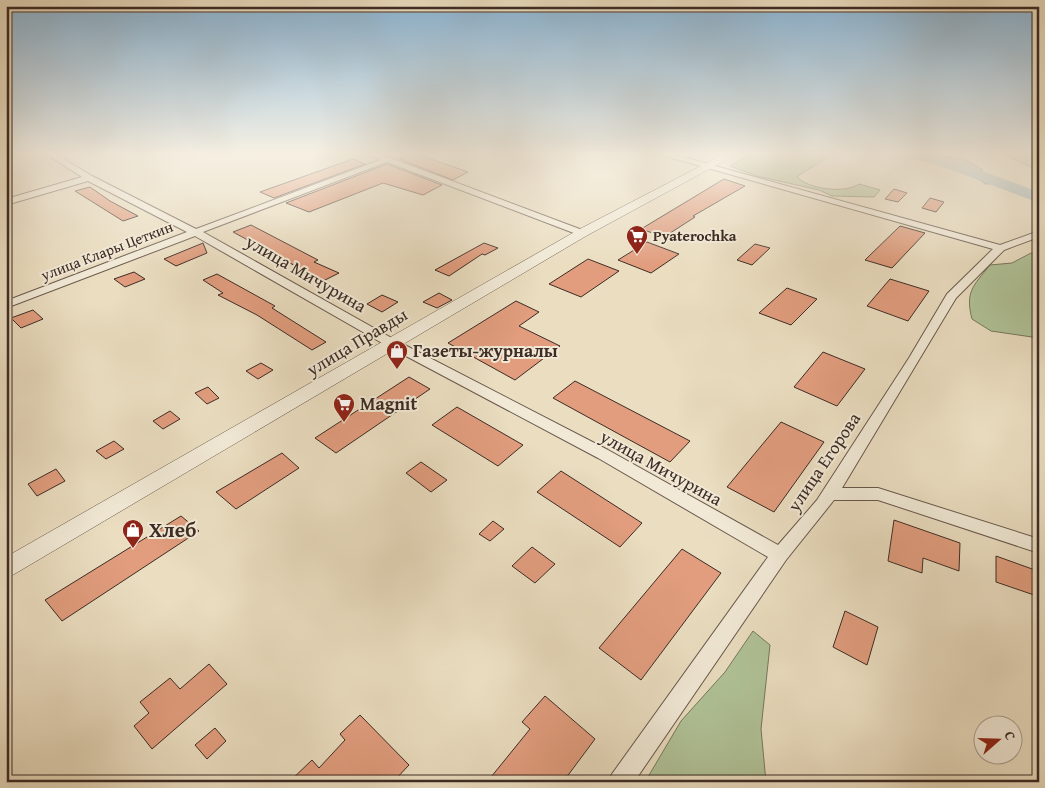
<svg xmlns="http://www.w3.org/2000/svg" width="1045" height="788" viewBox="0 0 1045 788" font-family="'Gentium Book Plus',serif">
  <rect width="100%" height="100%" fill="#eaddc0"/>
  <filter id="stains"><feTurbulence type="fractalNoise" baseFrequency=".004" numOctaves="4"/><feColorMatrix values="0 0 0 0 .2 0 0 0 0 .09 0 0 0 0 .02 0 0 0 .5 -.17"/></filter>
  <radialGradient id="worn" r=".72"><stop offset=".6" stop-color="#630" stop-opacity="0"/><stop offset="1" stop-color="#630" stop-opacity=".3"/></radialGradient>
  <g fill="#b0c297" stroke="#76775e">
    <path d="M751,154H830C821,164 808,168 797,177C808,189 845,194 859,184L880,190L874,197L832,196L819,190L757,176L730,166Z"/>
    <polygon points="1003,154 1039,154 1039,171"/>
    <path d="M1031,253L1039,255V338L991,331L972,319C965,292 973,286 990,265L1012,263Z"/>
    <polygon points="753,631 770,645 761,729 766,782 645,782 681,721 725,672"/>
  </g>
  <polygon fill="#9eb8be" stroke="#778081" points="917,155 963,158 983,170 974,171 1001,183 986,184 975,177 945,167 939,161"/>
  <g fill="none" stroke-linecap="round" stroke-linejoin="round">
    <polygon fill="#9eb8be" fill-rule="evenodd" points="902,154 935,154 945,157 1039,192 1039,203 936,164 904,157"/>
  </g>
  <g fill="#e19d7e" stroke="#3d2c25">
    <polygon points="412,154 417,154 468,172 453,180 399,159"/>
    <polygon points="353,159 365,164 274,198 260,192"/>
    <polygon points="387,164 442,185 423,195 383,183 309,212 286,203"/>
    <polygon points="724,179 745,186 693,216 695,217 664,237 641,229"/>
    <polygon points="90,187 110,201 138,216 123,221 75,191"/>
    <polygon points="894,189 907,193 898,202 885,199"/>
    <polygon points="930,198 944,202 936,212 922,208"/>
    <polygon points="251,225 318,260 314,262 339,273 323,281 233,232"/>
    <polygon points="900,226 925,233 892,268 865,260"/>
    <polygon points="647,242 679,254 651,273 618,260"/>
    <polygon points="203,243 207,253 176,266 164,259"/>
    <polygon points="484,243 498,248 485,255 482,254 449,276 435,270"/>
    <polygon points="755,244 770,248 752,265 737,260"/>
    <polygon points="588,259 619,271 581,297 549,284"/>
    <polygon points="134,272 145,279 125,287 114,279"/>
    <polygon points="217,274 275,306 272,308 326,342 312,350 257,315 218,295 223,293 203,280"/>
    <polygon points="890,279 929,291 908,321 867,306"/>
    <polygon points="787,288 817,299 791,325 759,313"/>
    <polygon points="439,293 452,300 437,308 423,302"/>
    <polygon points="382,295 398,302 382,312 367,304"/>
    <polygon points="516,301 539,312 519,326 560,346 515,380 448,343"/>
    <polygon points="33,310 43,319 21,328 11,318"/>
    <polygon points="823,352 865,369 837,406 794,387"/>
    <polygon points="261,363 273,370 258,379 246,371"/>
    <polygon points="409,377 430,389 336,453 315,438"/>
    <polygon points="575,381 690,441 670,462 553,398"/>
    <polygon points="208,387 219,398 207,404 195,393"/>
    <polygon points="457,407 523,445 498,466 432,425"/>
    <polygon points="170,411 180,419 163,429 153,421"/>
    <polygon points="781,422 824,442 774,512 727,487"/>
    <polygon points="114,441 124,449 106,459 96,451"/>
    <polygon points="282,453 299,468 236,509 216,492"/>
    <polygon points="421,462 447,480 431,492 406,473"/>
    <polygon points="56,469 65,481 37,496 28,484"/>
    <polygon points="561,471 642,523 620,547 537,492"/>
    <polygon points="181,516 199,531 62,621 45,600"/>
    <polygon points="894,520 960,543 959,571 923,558 922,573 888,561"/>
    <polygon points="493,521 504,529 490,541 479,534"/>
    <polygon points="532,547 555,564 535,583 512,566"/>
    <polygon points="682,549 721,573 641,680 599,648"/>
    <polygon points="996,556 1035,570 1037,596 996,582"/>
    <polygon points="845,611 878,627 867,665 833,647"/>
    <polygon points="209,664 227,684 152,749 134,726 149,713 140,702 170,678 180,689"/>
    <polygon points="545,696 595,739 563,782 487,782 530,729 522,722"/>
    <polygon points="360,715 409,765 393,782 289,782 312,760 319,768 345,740 340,734"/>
    <polygon points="215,728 226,741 207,759 195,745"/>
  </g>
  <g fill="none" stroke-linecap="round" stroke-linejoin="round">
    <g stroke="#68584c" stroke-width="2">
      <polygon id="minor" points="46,154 56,154 92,176 196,229 380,160 368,154 380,154 585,231 585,235 579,235 387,162 203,232 397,341 608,450 778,545 817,500 909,358 947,294 993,249 658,154 672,154 1000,245 1039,231 1039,237 1004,250 956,298 842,488 878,488 1039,539 1039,553 878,500 834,500 786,560 634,782 608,782 612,774 768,557 598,458 389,347 195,236 6,308 6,301 187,232 88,181 6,205 6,199 82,177"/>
    </g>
    <g stroke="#68584c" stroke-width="1">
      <polygon id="tertiary" points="724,154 737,154 586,236 6,579 6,557 578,230"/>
    </g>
    <use href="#minor" fill="#f1e9d6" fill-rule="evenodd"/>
    <use href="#tertiary" fill="#f1e9d6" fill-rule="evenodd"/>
  </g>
  <linearGradient id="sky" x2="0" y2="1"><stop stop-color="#8ab6d7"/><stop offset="0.58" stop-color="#f6f0e3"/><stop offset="1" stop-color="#f6f0e3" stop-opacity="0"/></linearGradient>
  <rect width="1045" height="265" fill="url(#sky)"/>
  <defs>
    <g id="supermarket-pin" transform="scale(1.125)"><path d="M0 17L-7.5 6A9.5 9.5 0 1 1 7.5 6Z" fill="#8f2418" stroke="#f1e9d6"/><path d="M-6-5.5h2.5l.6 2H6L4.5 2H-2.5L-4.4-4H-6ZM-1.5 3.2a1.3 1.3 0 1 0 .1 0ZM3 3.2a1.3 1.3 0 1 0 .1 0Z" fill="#fff"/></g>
    <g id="shop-pin" transform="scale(1.125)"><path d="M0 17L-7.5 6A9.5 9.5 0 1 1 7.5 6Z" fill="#8f2418" stroke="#f1e9d6"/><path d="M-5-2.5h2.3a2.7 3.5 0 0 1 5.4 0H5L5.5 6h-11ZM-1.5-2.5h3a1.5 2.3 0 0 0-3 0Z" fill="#fff"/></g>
  </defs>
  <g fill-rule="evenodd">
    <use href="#supermarket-pin" x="637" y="236"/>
    <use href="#shop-pin" x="397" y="351"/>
    <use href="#supermarket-pin" x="344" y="404"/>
    <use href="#shop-pin" x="133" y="530"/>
  </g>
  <g text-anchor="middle" stroke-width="4" stroke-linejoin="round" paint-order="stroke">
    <g font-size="15" font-weight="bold" fill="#3d2c25" stroke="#f1e9d6" text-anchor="start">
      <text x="653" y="241">Pyaterochka</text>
    </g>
    <g font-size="15" fill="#3d2c25" stroke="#f1e9d6">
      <text transform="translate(107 251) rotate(-21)" y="5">улица Клары Цеткин</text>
    </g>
    <g font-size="18" fill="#3d2c25" stroke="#f1e9d6">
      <text transform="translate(306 274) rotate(30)" y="6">улица Мичурина</text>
      <text transform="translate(357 342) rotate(-31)" y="6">улица Правды</text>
      <text transform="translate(824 462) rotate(-56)" y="6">улица Егорова</text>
      <text transform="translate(661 468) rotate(29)" y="6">улица Мичурина</text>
    </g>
    <g font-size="18" font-weight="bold" fill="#3d2c25" stroke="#f1e9d6" text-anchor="start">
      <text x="413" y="357">Газеты-журналы</text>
      <text x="360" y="410">Magnit</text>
    </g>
    <g font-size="21" font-weight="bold" fill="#3d2c25" stroke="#f1e9d6" text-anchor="start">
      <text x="149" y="537">Хлеб</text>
    </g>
  </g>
  <rect width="1045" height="788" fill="none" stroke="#eaddc0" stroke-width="25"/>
  <rect x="8" y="8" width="1030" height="773" fill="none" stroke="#3d2c25" stroke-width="2.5"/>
  <rect x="12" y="12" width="1020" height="763" fill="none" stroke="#3d2c25"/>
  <g transform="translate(998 740) rotate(70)"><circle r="24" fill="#f1e9d6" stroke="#a99d8f"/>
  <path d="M0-4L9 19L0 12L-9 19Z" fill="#8f2418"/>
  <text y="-8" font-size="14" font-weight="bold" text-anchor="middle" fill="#3d2c25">С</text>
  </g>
  <rect width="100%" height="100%" filter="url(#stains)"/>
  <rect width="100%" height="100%" fill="url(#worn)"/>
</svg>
